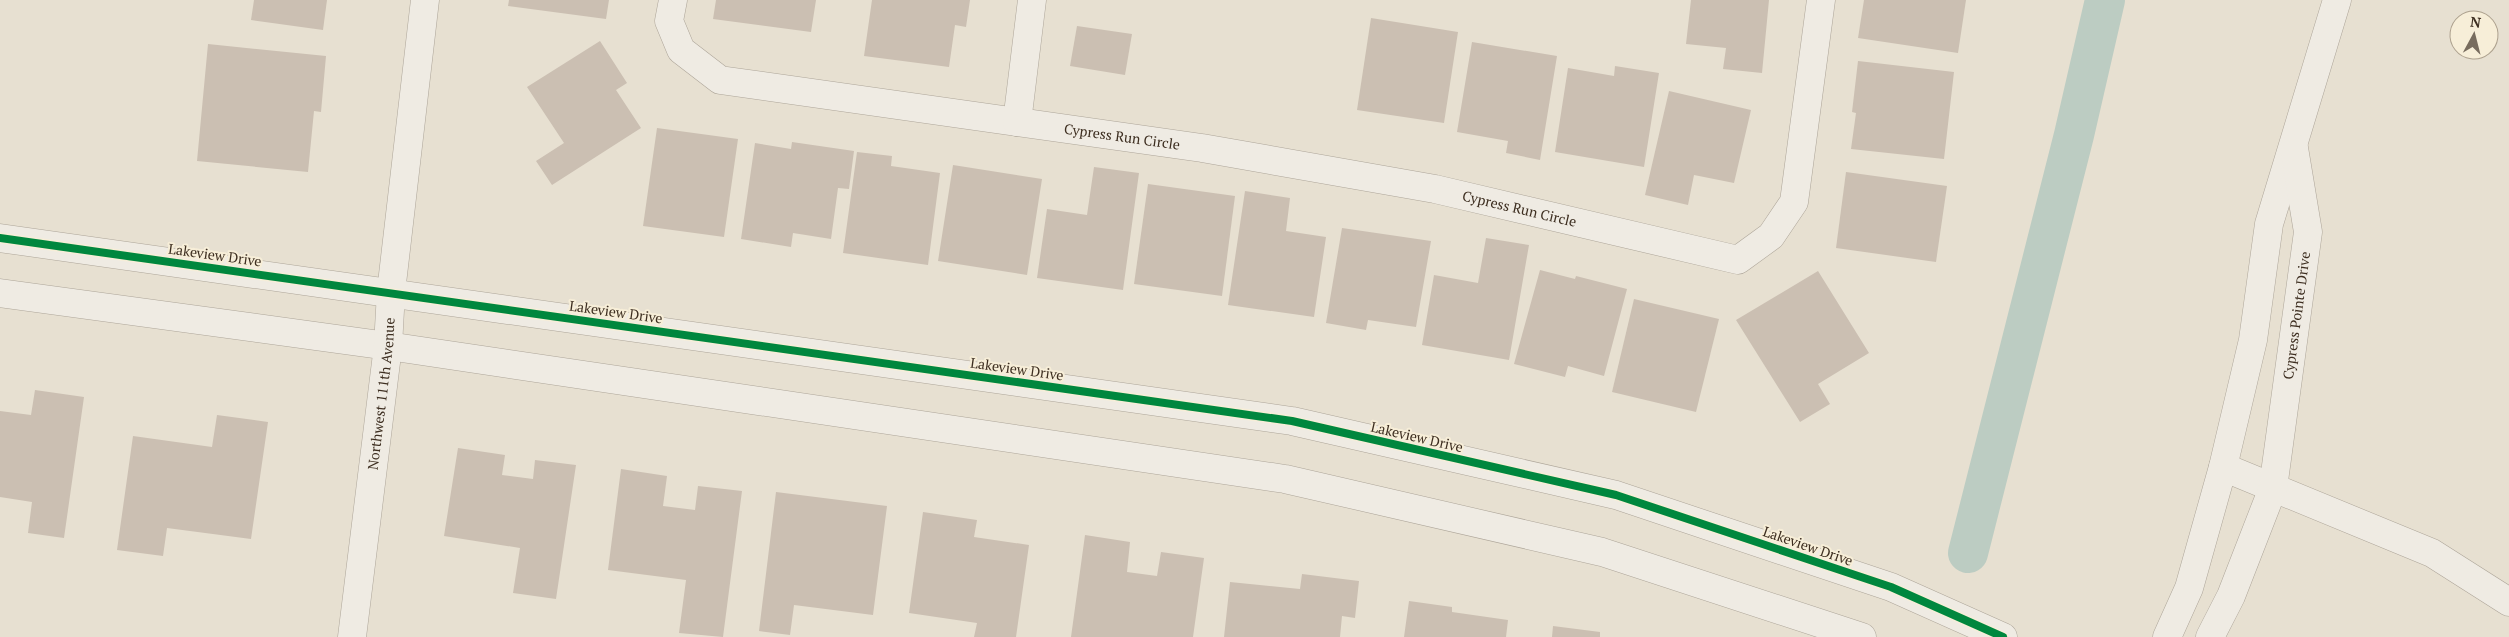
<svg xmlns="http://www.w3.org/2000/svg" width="2509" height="637" viewBox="0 0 2509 637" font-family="'PT Serif',serif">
  <rect width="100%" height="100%" fill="#e7e0d1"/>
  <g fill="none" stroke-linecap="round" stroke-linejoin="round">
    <polyline stroke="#bcccc2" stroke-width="40" points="1968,553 2074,135 2105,0"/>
  </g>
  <g fill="#cbbfb2">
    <polygon points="254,0 327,0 323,30 251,20"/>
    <polygon points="509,0 609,0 606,19 508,6"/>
    <polygon points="716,0 816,0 811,32 713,19"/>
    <polygon points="872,0 970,0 966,27 955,25 949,67 864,56"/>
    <polygon points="1691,0 1769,0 1762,73 1723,69 1726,48 1686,44"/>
    <polygon points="1864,0 1966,0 1958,53 1858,38"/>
    <polygon points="1371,18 1458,32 1444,123 1357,110"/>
    <polygon points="1077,26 1132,34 1125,75 1070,66"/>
    <polygon points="600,41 627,83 616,90 641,128 552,185 536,161 564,143 527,87"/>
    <polygon points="1472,42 1557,56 1540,160 1506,153 1508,141 1457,132"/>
    <polygon points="208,44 326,56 321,112 314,111 308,172 197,161"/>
    <polygon points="1858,61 1954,72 1944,159 1851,149 1856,113 1852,112"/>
    <polygon points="1615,66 1659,73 1644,167 1555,152 1568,68 1614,76"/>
    <polygon points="1669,91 1751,110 1734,183 1694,175 1688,205 1645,195"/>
    <polygon points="657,128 738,139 724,237 643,226"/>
    <polygon points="792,142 854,151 849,189 838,188 831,239 793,233 791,247 741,239 755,143 791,149"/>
    <polygon points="857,152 892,156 891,166 940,173 928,265 843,253"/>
    <polygon points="953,165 1042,179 1027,275 938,261"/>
    <polygon points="1094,167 1139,173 1123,290 1037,278 1047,209 1087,215"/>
    <polygon points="1846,172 1947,186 1936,262 1836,248"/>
    <polygon points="1148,184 1235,196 1222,296 1134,284"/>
    <polygon points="1245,191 1290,198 1286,231 1326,237 1314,317 1228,305"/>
    <polygon points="1342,228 1431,241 1416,327 1368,320 1366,330 1326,323"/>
    <polygon points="1486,238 1529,245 1509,360 1422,345 1434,275 1478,283"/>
    <polygon points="1540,270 1575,279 1576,276 1627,289 1604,376 1568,366 1565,377 1514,364"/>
    <polygon points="1818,271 1869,353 1818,384 1830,404 1800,422 1736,320"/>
    <polygon points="1634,299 1719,319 1696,412 1612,392"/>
    <polygon points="35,390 84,397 64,538 28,533 32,502 0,497 0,411 31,415"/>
    <polygon points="217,415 268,422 251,539 167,528 163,556 117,550 133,436 212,447"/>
    <polygon points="458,448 505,455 502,475 533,479 535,460 576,465 556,599 513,593 520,548 444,536"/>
    <polygon points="621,469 667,476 663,506 695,510 698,486 742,491 723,637 679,633 686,580 608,570"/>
    <polygon points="776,492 887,506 873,615 794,605 790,635 759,631"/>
    <polygon points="923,512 977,520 974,537 1029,545 1016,637 974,637 977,623 909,613"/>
    <polygon points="1085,535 1130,542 1127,572 1157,576 1161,552 1204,558 1193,637 1071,637"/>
    <polygon points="1302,574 1359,581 1355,618 1342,616 1340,637 1224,637 1230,582 1300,589"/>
    <polygon points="1409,601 1452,607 1452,612 1508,620 1506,637 1404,637"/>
    <polygon points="1553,626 1600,632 1600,637 1552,637"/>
  </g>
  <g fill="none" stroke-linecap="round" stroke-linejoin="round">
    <g stroke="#ada599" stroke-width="29">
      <g id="minor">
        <path id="s1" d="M673,0L669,21L681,50L720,80L1202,148L1435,189L1738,260L1771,236L1794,202L1821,0"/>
        <polyline points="1017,122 1032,0"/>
        <polyline points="0,238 1292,421 1616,495 1891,587 2003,637"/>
        <polyline points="0,293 388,346 1285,479 1602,552 1862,637"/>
        <polyline points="2223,467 2432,553 2509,602"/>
        <path id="s2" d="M352,637L388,346L391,292L425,0"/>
        <polyline points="2167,637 2189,588 2223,467 2253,340 2269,224 2337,0"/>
        <path id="s3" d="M2210,637L2231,596L2273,488L2308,232L2294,148"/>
      </g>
    </g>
    <use href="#minor" stroke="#efebe3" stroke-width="28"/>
    <g stroke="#f7eed8" stroke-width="11">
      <polyline id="cycleway" points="0,238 1292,421 1616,495 1891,587 2003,637"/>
    </g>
    <use href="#cycleway" stroke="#00873e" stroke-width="8"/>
  </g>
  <g text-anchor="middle" stroke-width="4" stroke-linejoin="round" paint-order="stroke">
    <g font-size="14" fill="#3d2e20" stroke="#f7eed8">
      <text dy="5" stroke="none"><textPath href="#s1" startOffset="508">Cypress Run Circle</textPath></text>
      <text dy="5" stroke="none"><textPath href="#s1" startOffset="912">Cypress Run Circle</textPath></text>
      <text transform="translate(215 255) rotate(8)" y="5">Lakeview Drive</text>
      <text transform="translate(616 312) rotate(8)" y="5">Lakeview Drive</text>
      <text dy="5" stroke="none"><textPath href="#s3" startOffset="336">Cypress Pointe Drive</textPath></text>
      <text transform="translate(1017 369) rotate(8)" y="5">Lakeview Drive</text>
      <text dy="5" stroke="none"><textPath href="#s2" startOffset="245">Northwest 111th Avenue</textPath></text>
      <text transform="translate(1417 437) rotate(13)" y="5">Lakeview Drive</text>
      <text transform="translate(1808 546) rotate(19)" y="5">Lakeview Drive</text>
    </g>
  </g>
  <g transform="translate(2474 35) rotate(7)"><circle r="24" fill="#f7eed8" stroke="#ada18e"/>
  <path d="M0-4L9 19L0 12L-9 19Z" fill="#786c5e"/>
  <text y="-8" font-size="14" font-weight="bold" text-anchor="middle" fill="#3d2e20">N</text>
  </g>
</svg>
